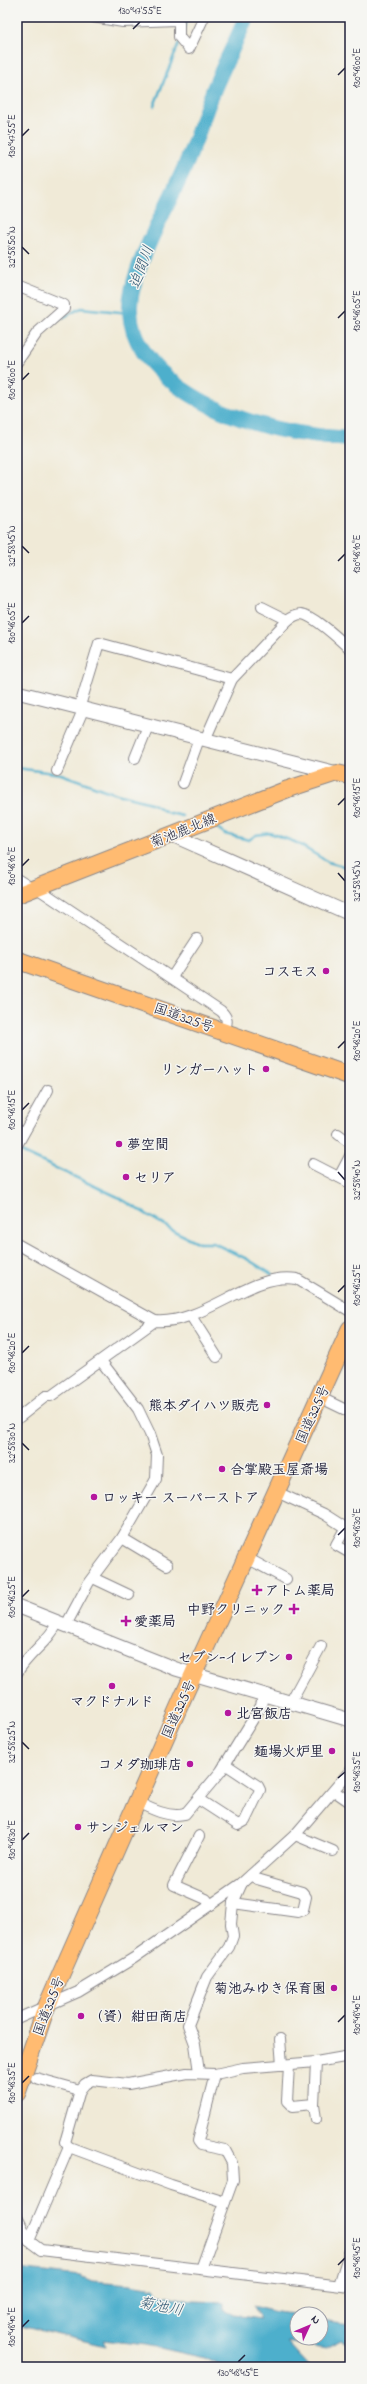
<svg xmlns="http://www.w3.org/2000/svg" width="367" height="2384" viewBox="0 0 367 2384" font-family="'Indie Flower','Klee One',sans-serif">
  <rect width="100%" height="100%" fill="#f6f6f2"/>
  <filter id="ink" filterUnits="userSpaceOnUse"><feTurbulence type="fractalNoise" baseFrequency=".025" numOctaves="2"/><feDisplacementMap in="SourceGraphic" scale="8" xChannelSelector="R" yChannelSelector="G"/><feConvolveMatrix kernelMatrix="1 2 1 2 8 2 1 2 1" color-interpolation-filters="sRGB"/></filter>
  <filter id="wash" filterUnits="userSpaceOnUse"><feTurbulence type="fractalNoise" baseFrequency=".012" numOctaves="4" result="noise"/><feDisplacementMap in="SourceGraphic" scale="16" xChannelSelector="R" yChannelSelector="G"/><feGaussianBlur stdDeviation="0.9" result="paint"/><feColorMatrix in="noise" values="0 0 0 0 0 0 0 0 0 0 0 0 0 0 0 0 0 1.4 0 .05"/><feComposite in="paint" operator="in"/></filter>
  <g filter="url(#wash)">
    <rect width="100%" height="100%" fill="#f0ead7"/>
    <path fill="#4dafcc" stroke="#386884" d="M17,2269L80,2276L92,2281L131,2284L154,2288L160,2294L191,2301L224,2302V2309L233,2315L261,2319L253,2305C270,2313 289,2314 308,2314H297V2338H321V2320L350,2324V2345L341,2341L325,2349L287,2342L310,2367H223L205,2358L146,2345L103,2340L106,2346L17,2325Z"/>
    <g fill="none" stroke-linecap="round" stroke-linejoin="round">
      <g stroke="#4dafcc" stroke-width="2.5">
        <polyline points="183,33 188,17"/>
        <polyline points="154,106 179,43"/>
        <polyline points="58,320 81,308 130,313"/>
        <polyline points="17,371 22,363"/>
        <polyline points="17,768 61,774 113,793 151,803 166,812 182,816"/>
        <polyline points="215,826 225,834 249,840 256,835 270,833 295,842 328,862 350,868"/>
        <polyline points="19,1151 118,1197 174,1231 199,1243 213,1243 247,1259 273,1275"/>
      </g>
      <path stroke="#4dafcc" stroke-width="16" d="M246,17C236,43 222,68 212,94C202,120 194,146 183,171C168,206 128,274 130,311C133,375 215,413 269,427C296,434 323,437 350,439"/>
    </g>
  </g>
  <g filter="url(#ink)">
    <g fill="none" stroke-linecap="round" stroke-linejoin="round">
      <g stroke="#898689" stroke-width="12">
        <g id="minor">
          <polyline points="93,17 123,22 177,20 179,22 179,37 189,49 204,17"/>
          <polyline points="17,286 64,305 64,309 37,333 17,362"/>
          <polyline points="262,607 288,620"/>
          <polyline points="79,709 99,643 232,679"/>
          <path d="M205,740L232,679L288,620C292,617 296,614 302,614C315,616 340,640 350,649"/>
          <polyline points="135,758 148,726"/>
          <polyline points="57,771 83,710"/>
          <polyline points="183,783 199,739"/>
          <polyline points="17,879 33,889"/>
          <path d="M37,888L221,1011C228,1018 228,1022 224,1031"/>
          <polyline points="172,977 197,939"/>
          <polyline points="338,1134 350,1143"/>
          <polyline points="17,1145 48,1090"/>
          <polyline points="313,1164 350,1183"/>
          <polyline points="339,1177 350,1156"/>
          <path d="M17,1244L155,1321C205,1325 250,1271 297,1279L350,1311"/>
          <polyline points="191,1316 217,1357"/>
          <polyline points="319,1397 350,1412"/>
          <polyline points="17,1419 46,1396 51,1396 155,1321"/>
          <polyline points="277,1492 324,1514 349,1530"/>
          <polyline points="346,1527 336,1545 350,1553"/>
          <polyline points="122,1538 167,1565"/>
          <polyline points="247,1558 286,1579"/>
          <polyline points="93,1578 129,1595"/>
          <polyline points="66,1625 89,1582 122,1538 156,1479 157,1455 150,1434 138,1409 101,1361"/>
          <path d="M17,1673C28,1653 48,1643 58,1622"/>
          <polyline points="290,1703 321,1646"/>
          <polyline points="334,1791 350,1802"/>
          <polyline points="198,1799 238,1825 245,1821 260,1790 258,1786 225,1764"/>
          <path d="M137,1802C151,1809 169,1818 185,1814L221,1771L261,1706L263,1695"/>
          <polyline points="295,1835 333,1851"/>
          <polyline points="199,1836 174,1885 206,1899 211,1905"/>
          <polyline points="233,1903 298,1912 303,1910 306,1897 302,1892 257,1879 251,1875"/>
          <polyline points="17,2019 78,1992 134,1958 242,1883 295,1835 350,1771"/>
          <polyline points="280,2039 282,2065"/>
          <polyline points="316,2062 314,2104 316,2119"/>
          <polyline points="289,2065 287,2101 292,2106 314,2104"/>
          <polyline points="199,2072 195,2044 188,2025 207,1977 229,1947 233,1936 231,1924 233,1903 242,1883"/>
          <polyline points="36,2078 80,2090"/>
          <polyline points="225,2202 171,2185 69,2147 65,2142 66,2139 80,2090 85,2084 92,2080 128,2084 187,2073 215,2074 243,2068 316,2062 350,2056"/>
          <polyline points="17,2217 29,2241 41,2250 350,2287"/>
          <polyline points="29,2241 69,2147"/>
          <polyline points="201,2269 233,2180 232,2163 225,2150 201,2145 198,2141 215,2074"/>
          <polyline points="339,2285 350,2250"/>
        </g>
      </g>
      <g stroke="#898689" stroke-width="15">
        <g id="tertiary">
          <polyline points="17,692 337,773"/>
          <polyline points="172,835 350,914"/>
          <polyline points="17,1606 176,1669 350,1720"/>
        </g>
      </g>
      <g stroke="#898689" stroke-width="18">
        <polyline id="primary" points="17,895 288,789 337,773 350,776"/>
      </g>
      <g stroke="#898689" stroke-width="19">
        <g id="trunk">
          <polyline points="17,960 350,1076"/>
          <polyline points="17,2093 46,2008 184,1695 350,1329"/>
        </g>
      </g>
      <use href="#minor" stroke="#fff" stroke-width="10"/>
      <use href="#tertiary" stroke="#fff" stroke-width="13"/>
      <use href="#primary" stroke="#ffbb71" stroke-width="16"/>
      <use href="#trunk" stroke="#ffbb71" stroke-width="17"/>
    </g>
  </g>
  <path fill="none" stroke="#22223b" stroke-width="1.5" d="M133,29L140,22M338,75L345,68M22,136L29,129M22,247L29,254M338,318L345,311M22,380L29,373M22,546L29,553M338,561L345,554M22,623L29,616M338,805L345,798M22,866L29,859M338,873L345,881M338,1048L345,1041M22,1110L29,1103M338,1172L345,1180M338,1292L345,1285M22,1353L29,1346M22,1443L29,1450M338,1535L345,1528M22,1597L29,1590M22,1742L29,1749M338,1778L345,1772M22,1840L29,1833M338,2022L345,2015M22,2083L29,2076M338,2265L345,2258M22,2327L29,2320M238,2362L245,2355"/>
  <g fill="#b5179e" stroke="#f6f6f2" stroke-width="1.5">
    <circle cx="326" cy="971" r="4"/>
    <circle cx="266" cy="1069" r="4"/>
    <circle cx="119" cy="1144" r="4"/>
    <circle cx="126" cy="1177" r="4"/>
    <circle cx="267" cy="1405" r="4"/>
    <circle cx="222" cy="1469" r="4"/>
    <circle cx="94" cy="1497" r="4"/>
    <path d="M255 1584h4v4h4v4h-4v4h-4v-4h-4v-4h4z"/>
    <path d="M292 1603h4v4h4v4h-4v4h-4v-4h-4v-4h4z"/>
    <path d="M124 1615h4v4h4v4h-4v4h-4v-4h-4v-4h4z"/>
    <circle cx="289" cy="1657" r="4"/>
    <circle cx="112" cy="1686" r="4"/>
    <circle cx="228" cy="1713" r="4"/>
    <circle cx="332" cy="1751" r="4"/>
    <circle cx="190" cy="1764" r="4"/>
    <circle cx="78" cy="1827" r="4"/>
    <circle cx="334" cy="1988" r="4"/>
    <circle cx="81" cy="2016" r="4"/>
  </g>
  <g text-anchor="middle" stroke-width="3" stroke-linejoin="round" paint-order="stroke">
    <g font-size="14" fill="#22223b" stroke="#f6f6f2">
      <text transform="translate(183 830) rotate(-22)" y="5">菊池鹿北線</text>
      <text transform="translate(184 1017) rotate(19)" y="5">国道325号</text>
      <text transform="translate(312 1414) rotate(-66)" y="5">国道325号</text>
      <text transform="translate(178 1709) rotate(-66)" y="5">国道325号</text>
      <text transform="translate(48 2006) rotate(-69)" y="5">国道325号</text>
    </g>
    <g font-size="14" font-weight="bold" fill="#22223b" stroke="#f6f6f2" text-anchor="start">
      <text x="318" y="976" text-anchor="end">コスモス</text>
      <text x="258" y="1074" text-anchor="end">リンガーハット</text>
      <text x="127" y="1149">夢空間</text>
      <text x="134" y="1182">セリア</text>
      <text x="259" y="1410" text-anchor="end">熊本ダイハツ販売</text>
      <text x="230" y="1474">合掌殿玉屋斎場</text>
      <text x="102" y="1502">ロッキー スーパーストア</text>
      <text x="265" y="1595">アトム薬局</text>
      <text x="285" y="1614" text-anchor="end">中野クリニック</text>
      <text x="134" y="1626">愛薬局</text>
      <text x="281" y="1662" text-anchor="end">セブン-イレブン</text>
      <text x="112" y="1706" text-anchor="middle">マクドナルド</text>
      <text x="236" y="1718">北宮飯店</text>
      <text x="324" y="1756" text-anchor="end">麺場火炉里</text>
      <text x="182" y="1769" text-anchor="end">コメダ珈琲店</text>
      <text x="86" y="1832">サンジェルマン</text>
      <text x="326" y="1993" text-anchor="end">菊池みゆき保育園</text>
      <text x="89" y="2021">（資）紺田商店</text>
    </g>
    <g font-size="15" font-style="italic" fill="#335a75" stroke="#f6f6f2">
      <text transform="translate(141 267) rotate(-70)" y="5">迫間川</text>
      <text transform="translate(161 2306) rotate(11)" y="5">菊池川</text>
    </g>
  </g>
  <rect width="367" height="2384" fill="none" stroke="#f6f6f2" stroke-width="44"/>
  <g transform="translate(309 2326) rotate(46)"><circle r="19" fill="#f6f6f2" stroke="#a1a1a9"/>
  <path d="M0-3L7 15L0 10L-7 15Z" fill="#b5179e"/>
  <text y="-6" font-size="11" font-weight="bold" text-anchor="middle" fill="#22223b">N</text>
  </g>
  <rect x="22" y="22" width="323" height="2340" fill="none" stroke="#22223b" stroke-width="1.5"/>
  <g font-size="10" text-anchor="middle" fill="#22223b">
    <text x="140" y="14">130°47'55"E</text>
    <text transform="translate(356 68) rotate(-90)" y="4">130°48'00"E</text>
    <text transform="translate(11 136) rotate(-90)" y="4">130°47'55"E</text>
    <text transform="translate(11 247) rotate(-90)" y="4">32°58'50"N</text>
    <text transform="translate(356 311) rotate(-90)" y="4">130°48'05"E</text>
    <text transform="translate(11 380) rotate(-90)" y="4">130°48'00"E</text>
    <text transform="translate(11 546) rotate(-90)" y="4">32°58'45"N</text>
    <text transform="translate(356 554) rotate(-90)" y="4">130°48'10"E</text>
    <text transform="translate(11 623) rotate(-90)" y="4">130°48'05"E</text>
    <text transform="translate(356 798) rotate(-90)" y="4">130°48'15"E</text>
    <text transform="translate(11 866) rotate(-90)" y="4">130°48'10"E</text>
    <text transform="translate(356 881) rotate(-90)" y="4">32°58'45"N</text>
    <text transform="translate(356 1041) rotate(-90)" y="4">130°48'20"E</text>
    <text transform="translate(11 1110) rotate(-90)" y="4">130°48'15"E</text>
    <text transform="translate(356 1180) rotate(-90)" y="4">32°58'40"N</text>
    <text transform="translate(356 1285) rotate(-90)" y="4">130°48'25"E</text>
    <text transform="translate(11 1353) rotate(-90)" y="4">130°48'20"E</text>
    <text transform="translate(11 1443) rotate(-90)" y="4">32°58'30"N</text>
    <text transform="translate(356 1528) rotate(-90)" y="4">130°48'30"E</text>
    <text transform="translate(11 1597) rotate(-90)" y="4">130°48'25"E</text>
    <text transform="translate(11 1742) rotate(-90)" y="4">32°58'25"N</text>
    <text transform="translate(356 1772) rotate(-90)" y="4">130°48'35"E</text>
    <text transform="translate(11 1840) rotate(-90)" y="4">130°48'30"E</text>
    <text transform="translate(356 2015) rotate(-90)" y="4">130°48'40"E</text>
    <text transform="translate(11 2083) rotate(-90)" y="4">130°48'35"E</text>
    <text transform="translate(356 2258) rotate(-90)" y="4">130°48'45"E</text>
    <text transform="translate(11 2327) rotate(-90)" y="4">130°48'40"E</text>
    <text x="238" y="2376">130°48'45"E</text>
  </g>
</svg>
